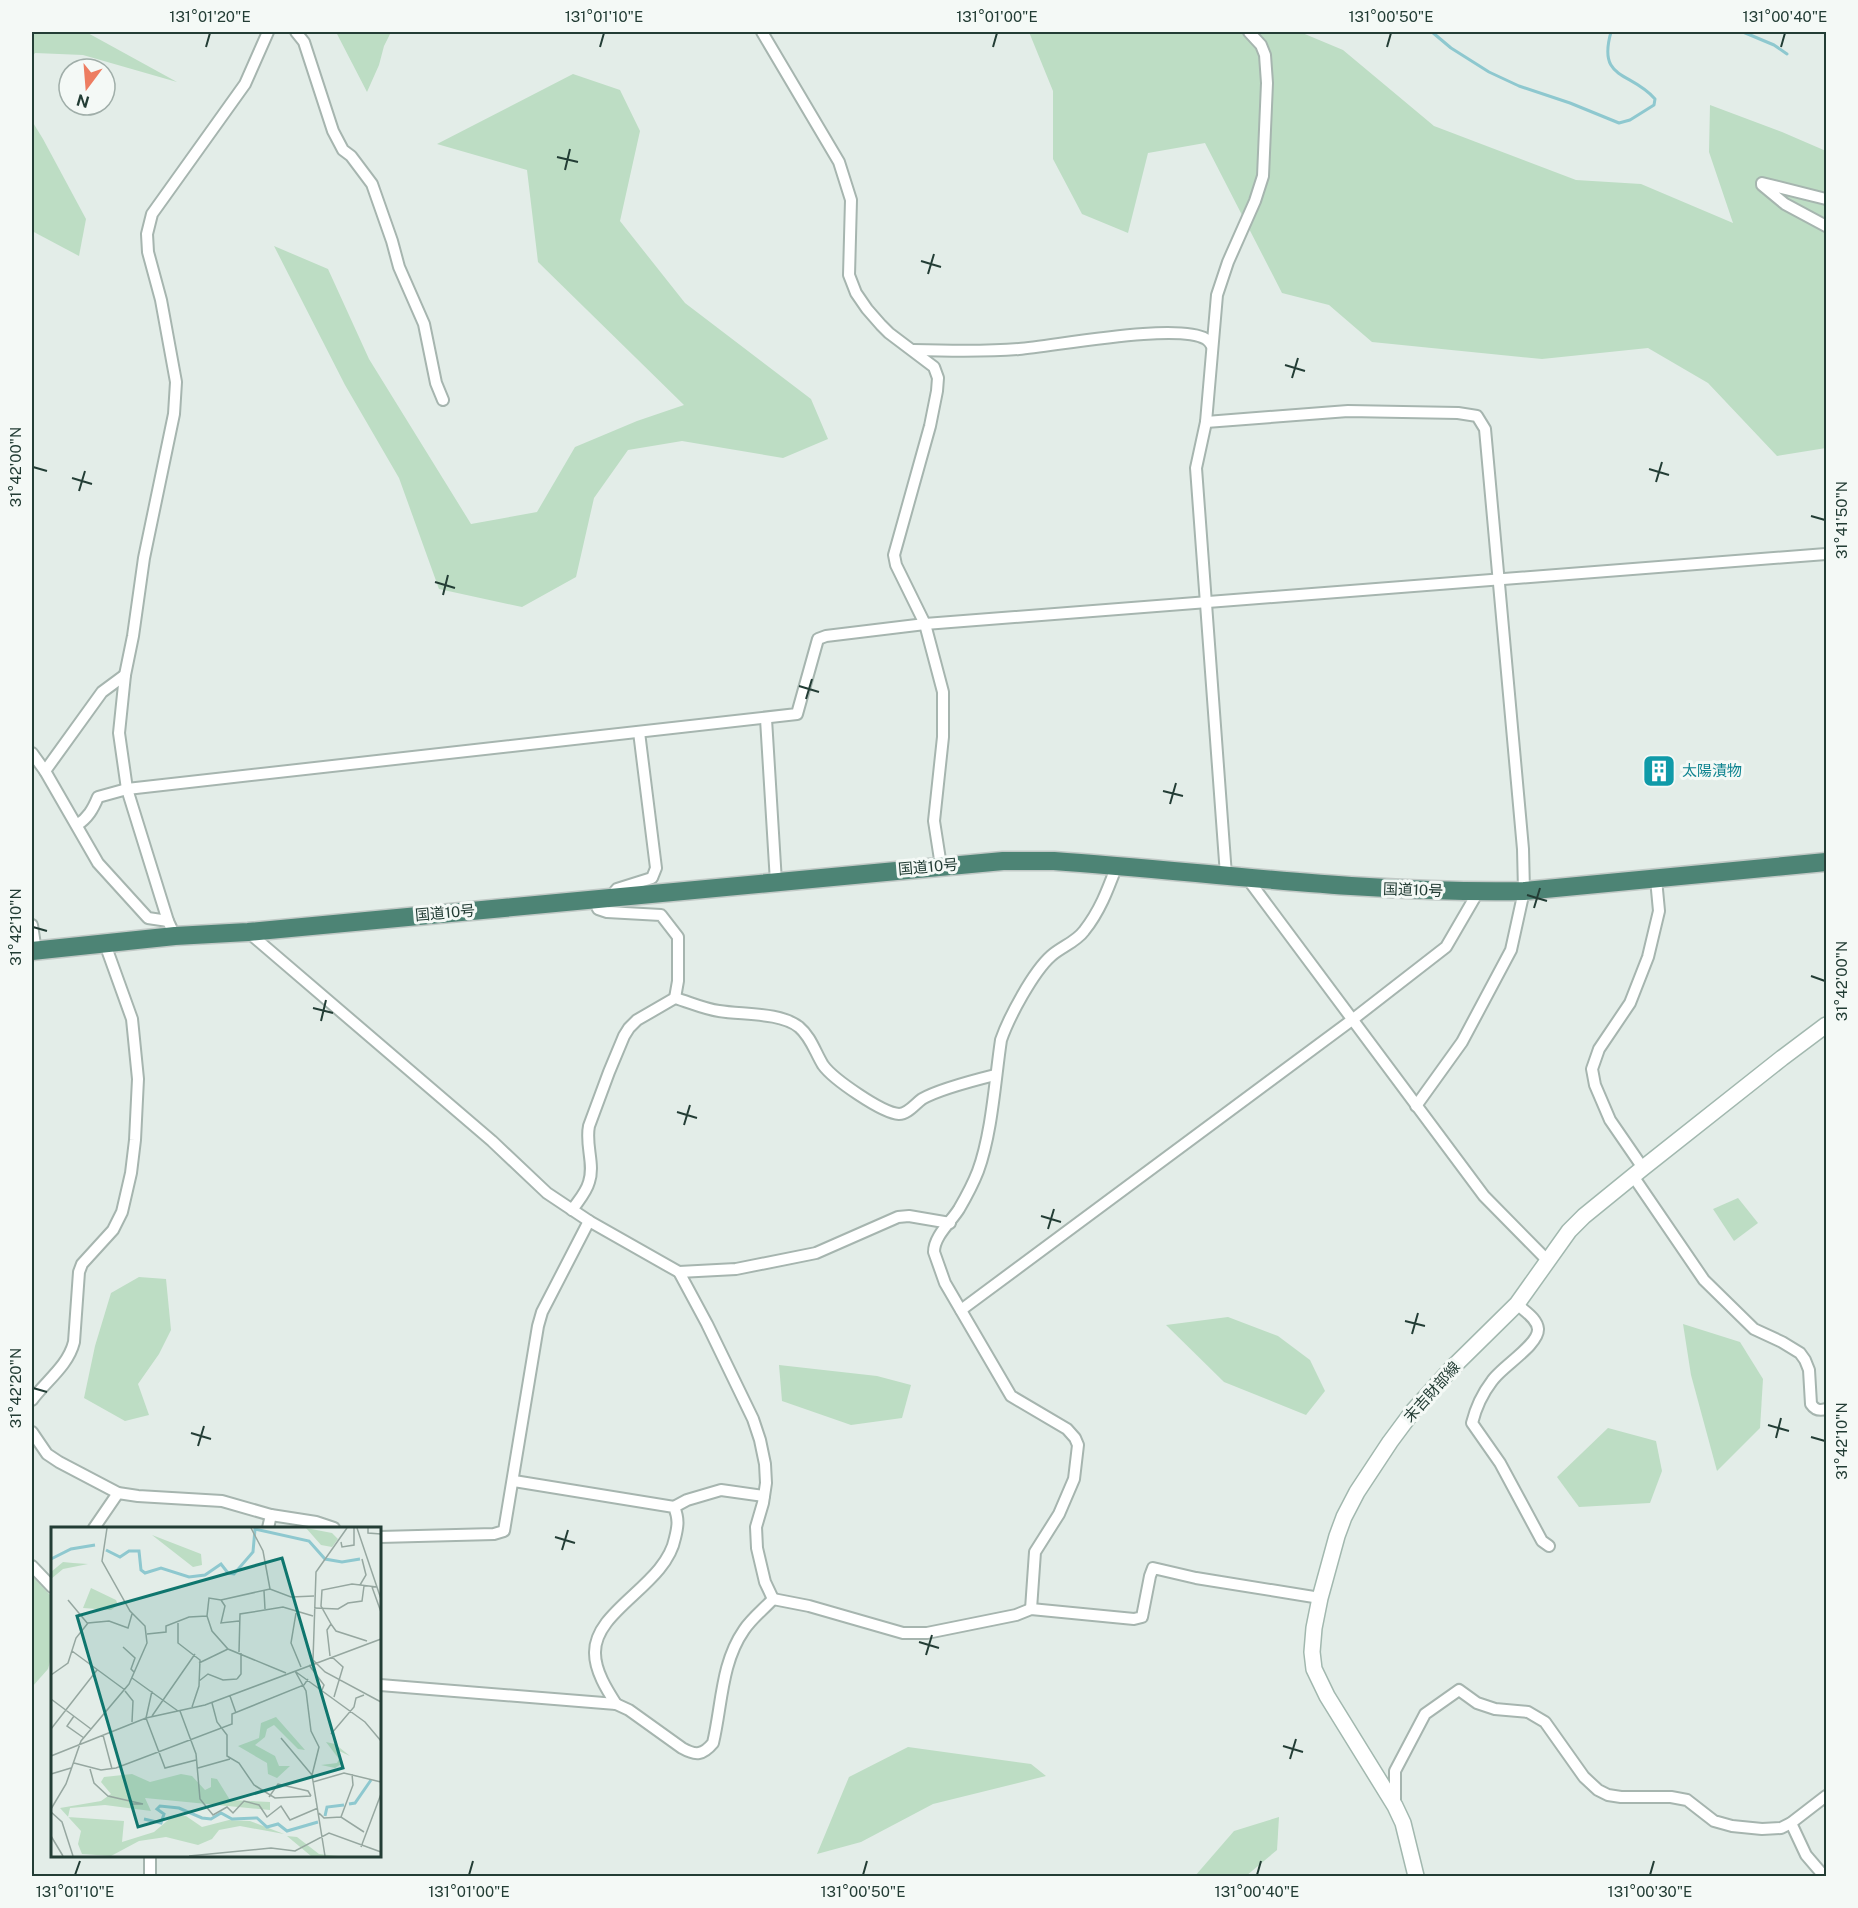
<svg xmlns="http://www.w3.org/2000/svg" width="1858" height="1908" viewBox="0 0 1858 1908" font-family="'Public Sans','Noto Sans JP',sans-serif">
  <rect width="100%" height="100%" fill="#e3ede8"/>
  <g fill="#bdddc4">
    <polygon points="32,32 86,32 177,82 83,55 35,53 32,57"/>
    <polygon points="336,32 391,32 384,46 379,65 367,92"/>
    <polygon points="1029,32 1300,32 1343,50 1434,126 1576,180 1641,184 1733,223 1709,152 1710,105 1782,132 1826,151 1826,448 1777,456 1708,383 1648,348 1542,359 1372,342 1329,305 1282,293 1205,143 1148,153 1128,233 1082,214 1053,159 1053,91"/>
    <polygon points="573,74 620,90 640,131 620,221 685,303 811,399 828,439 783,458 682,441 628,450 594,498 576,577 522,607 439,589 399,478 345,385 274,246 328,269 369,359 471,524 537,512 575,447 637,421 684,405 538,262 527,170 437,144"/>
    <polygon points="32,121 43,139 86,219 79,256 32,231"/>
    <polygon points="1738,1198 1758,1223 1734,1241 1713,1209"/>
    <polygon points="139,1277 166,1279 171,1330 159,1354 138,1384 149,1415 125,1421 84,1398 95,1346 111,1293"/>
    <polygon points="1228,1317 1278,1336 1310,1360 1325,1391 1306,1415 1224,1382 1166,1325"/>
    <polygon points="1683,1324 1740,1342 1763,1379 1760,1428 1717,1471 1691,1375"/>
    <polygon points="779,1365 877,1376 911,1385 902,1418 851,1425 782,1401"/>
    <polygon points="1608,1428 1656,1441 1662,1471 1650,1503 1579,1507 1557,1477"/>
    <polygon points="32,1576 52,1597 52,1655 48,1669 32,1687"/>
    <polygon points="908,1747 1031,1764 1046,1776 933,1804 861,1842 817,1854 849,1777"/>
    <polygon points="1279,1817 1277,1850 1246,1876 1195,1876 1234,1831"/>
  </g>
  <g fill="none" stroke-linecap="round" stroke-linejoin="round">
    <g stroke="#8ec8cf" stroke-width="3">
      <path d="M1432,32L1451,48L1489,72L1519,86L1570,103L1619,123L1630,120L1654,105L1655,99C1631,71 1597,81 1611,32"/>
      <polyline points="1743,32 1774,45 1787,54"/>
    </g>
    <g stroke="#a6b5af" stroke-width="14">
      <g id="minor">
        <polyline points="296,32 304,42 333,131 343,150 351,156 372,184 392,241 399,267 424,324 436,383 443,400"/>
        <polyline points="762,32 839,162 851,200 849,275 856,293 867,309 881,325 889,333 934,367 938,378 937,391 930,426 894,555 896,565 925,624 943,692 943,737 934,821 941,866"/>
        <polyline points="1826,199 1762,183 1762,185 1785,204 1826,226"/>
        <path d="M913,350C948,351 984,352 1019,349C1056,346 1177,322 1206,339C1209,341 1210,342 1212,346"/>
        <polyline points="1206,422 1348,411 1458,413 1477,416 1485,429 1523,849 1524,891 1511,950 1462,1042 1416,1106"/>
        <polyline points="766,719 776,882"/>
        <polyline points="32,753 45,771 98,863 148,918 168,921"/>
        <polyline points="45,771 102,692 125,675"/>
        <path d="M77,825C88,818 93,809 98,797L127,789L797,714L818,639L826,636L925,624L1826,554"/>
        <polyline points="1226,875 1196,468 1206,422 1217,295 1228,262 1255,201 1263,176 1267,83 1265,55 1261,45 1249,32"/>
        <polyline points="1247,878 1484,1196 1548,1261"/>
        <polyline points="612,895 617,889 652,878 656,868 639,732"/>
        <polyline points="594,899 598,909 607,912 661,915 678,937 678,981 675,998"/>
        <polyline points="32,925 36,951"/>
        <polyline points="248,932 492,1141 547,1193 589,1221 679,1272 707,1324 753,1419 760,1440 765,1464 766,1483 763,1503 756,1527 757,1548 765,1582 773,1599"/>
        <polyline points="175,936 168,921 127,789 119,733 125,675 133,636 144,558 174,414 176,382 161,300 148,252 147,234 152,214 245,84 268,32"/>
        <polyline points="1643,1168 1610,1120 1595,1085 1592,1069 1599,1049 1630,1003 1648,957 1659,911 1656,879"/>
        <path d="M1633,1176L1704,1280L1754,1329L1782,1342L1800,1353L1805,1360L1809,1370L1811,1404C1815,1410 1819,1411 1826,1409"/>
        <path d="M572,1210C578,1201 586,1193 589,1182C595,1164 585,1145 589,1126L609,1072L624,1036L629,1028L637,1020L675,998C689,1002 704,1009 719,1011C742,1015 780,1012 799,1027C811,1037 815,1052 823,1065C833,1079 882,1113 899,1114C908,1114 915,1104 922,1099C939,1089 975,1080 995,1075"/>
        <polyline points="679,1272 736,1269 816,1253 898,1217 909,1216 950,1223"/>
        <path d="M1517,1304C1524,1311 1537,1318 1538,1329C1539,1345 1501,1367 1492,1381C1482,1394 1476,1407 1472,1423L1500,1463L1542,1541L1549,1546"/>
        <polyline points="961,1310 1352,1020 1446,947 1478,892"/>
        <path d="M32,1400C46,1381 68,1366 74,1342L79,1272L82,1264L113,1230L122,1212L131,1173L135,1140L138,1079L132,1019L105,944"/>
        <polyline points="32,1432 47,1454 59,1462 118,1493 138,1496 222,1501 271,1515 316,1522 334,1528"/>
        <path d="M514,1481L674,1507C679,1519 678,1526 675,1538C666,1585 594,1610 595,1653C595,1671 607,1690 616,1704"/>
        <polyline points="674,1507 687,1500 721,1490 764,1496"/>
        <polyline points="94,1528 118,1493"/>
        <polyline points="268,1528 271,1515"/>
        <polyline points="380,1537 494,1534 504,1531 538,1326 542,1312 589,1221"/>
        <polyline points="32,1566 52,1587"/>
        <polyline points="773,1599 809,1606 903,1633 927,1633 1016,1615 1031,1609 1134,1619 1142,1617 1150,1576 1153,1568 1196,1578 1320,1598"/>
        <path d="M1031,1609L1035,1552L1059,1514L1074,1479L1078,1445L1075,1438L1067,1429L1011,1396L945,1283L934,1252C934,1236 951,1222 959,1209C966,1197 973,1184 978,1171C992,1133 995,1080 1001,1040C1009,1017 1033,972 1051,956C1061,947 1076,942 1084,931C1100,911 1108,889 1117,865"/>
        <path d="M380,1685L616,1704L629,1710L682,1748C696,1756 703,1755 713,1743C722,1705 721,1663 744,1630C752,1618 764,1609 773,1599"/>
        <polyline points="1395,1805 1395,1771 1425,1714 1459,1690 1477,1703 1495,1709 1528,1712 1545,1722 1584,1777 1598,1790 1608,1795 1621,1797 1671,1797 1687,1800 1714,1821 1732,1826 1762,1829 1781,1828 1791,1823 1826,1796"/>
        <polyline points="1791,1823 1806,1855 1824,1876"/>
        <polyline points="150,1876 150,1856"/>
      </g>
    </g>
    <g stroke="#a2b8af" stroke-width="18">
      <polyline id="secondary" points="1416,1876 1403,1823 1395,1806 1327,1696 1314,1669 1312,1652 1314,1628 1320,1598 1337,1536 1344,1517 1357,1492 1390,1442 1413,1411 1451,1369 1517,1304 1569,1231 1584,1216 1643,1168 1782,1058 1826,1025"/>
    </g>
    <g stroke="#c1c9c6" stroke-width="21">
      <path id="trunk" d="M32,951L175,936L248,932L1003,861H1054C1210,872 1367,894 1524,891L1826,862"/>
    </g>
    <use href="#minor" stroke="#fff" stroke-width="10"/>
    <use href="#secondary" stroke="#fff" stroke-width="15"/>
    <use href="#trunk" stroke="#4d8475" stroke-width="18"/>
  </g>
  <path fill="none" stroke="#233d35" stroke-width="2" d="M206,47L210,33M600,47L604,33M993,47L997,33M1387,47L1391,33M1781,47L1785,33M557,157L578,162M565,170L570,149M921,261L941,267M928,274L934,254M1285,365L1305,371M1292,378L1298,358M33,467L47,471M1649,469L1669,475M72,478L92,484M1656,482L1662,462M79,491L85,471M1811,516L1825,520M435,582L455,588M443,595L448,575M799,686L819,692M806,699L812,679M1163,791L1183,796M1170,804L1176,783M1527,895L1547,901M1534,908L1540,888M33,927L47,931M1811,976L1825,981M313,1008L333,1013M321,1021L326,1000M677,1112L697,1118M684,1125L690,1105M1041,1216L1061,1222M1048,1229L1054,1209M1405,1321L1425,1326M1412,1334L1418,1313M33,1388L47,1392M1768,1425L1789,1431M191,1433L211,1439M1811,1437L1825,1441M1776,1438L1781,1418M198,1446L204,1426M555,1537L575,1543M562,1550L568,1530M919,1642L939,1648M926,1655L932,1635M1283,1746L1303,1752M1290,1759L1296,1739M75,1875L80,1861M469,1875L473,1861M863,1875L867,1861M1257,1875L1261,1861M1650,1875L1654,1861"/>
  <defs>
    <g id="building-square" transform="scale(1.725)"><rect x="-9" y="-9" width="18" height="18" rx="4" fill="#0f9aa8" stroke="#f4f9f6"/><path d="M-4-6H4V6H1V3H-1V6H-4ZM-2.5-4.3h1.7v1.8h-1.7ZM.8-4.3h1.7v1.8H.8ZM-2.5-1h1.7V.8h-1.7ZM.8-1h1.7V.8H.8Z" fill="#fff"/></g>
  </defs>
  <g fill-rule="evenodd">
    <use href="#building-square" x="1659" y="771"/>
  </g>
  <g text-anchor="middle" stroke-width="6" stroke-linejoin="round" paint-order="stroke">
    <g font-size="15" fill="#0d838f" stroke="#f4f9f6" text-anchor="start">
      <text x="1682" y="776">太陽漬物</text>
    </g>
    <g font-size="15" fill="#233d35" stroke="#f4f9f6">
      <text transform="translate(928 867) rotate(-5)" y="5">国道10号</text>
      <text transform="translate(1413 890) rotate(2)" y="5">国道10号</text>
      <text transform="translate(445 913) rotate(-5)" y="5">国道10号</text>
      <text transform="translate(1432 1392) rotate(-48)" y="5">末吉財部線</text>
    </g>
  </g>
  <g transform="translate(51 1527)">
    <rect width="330" height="330" fill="#e3ede8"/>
    <path d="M255,1L281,6L287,12L281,20L270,18ZM101,8L150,27L151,38L142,40ZM12,35L22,36L37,37L12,42L0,52V45ZM40,61L65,73L67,78L60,83L32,81ZM225,190L254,223L247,222L223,198L216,202L214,210L204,218L224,229L228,239H239L226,251L217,247L216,236L187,219L208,211L210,196ZM275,215L284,217L299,229L286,223L292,236L284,241L270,238L286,236L288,232ZM81,247L99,255L130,247L141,249L154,263L160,260V251L166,252L179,273L219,275V283L94,271L100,284L54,278L19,281L17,290L73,294L71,315L103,305L123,288L135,289L151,300L178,293L199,294L233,307L189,299L168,303L161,312L147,318L115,310L88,314L60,329L31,327L27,317L30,304L9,281L50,274L60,267L50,255L53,250ZM236,309L246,310L268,327L287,329H260Z" fill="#bdddc4"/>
    <path fill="none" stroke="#8ec8cf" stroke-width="3" d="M55,23L69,30L78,24H88L90,43L94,46L110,41L138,50L154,48L170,37L177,46L183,47L202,25L204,2L258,14L274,32L291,35L309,32M0,32L20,22L44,18M298,277L304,276L320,253M274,289L276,280L293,278M93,292L110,296L113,287L106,282L109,279L128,281L151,291L160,292L170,286L181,292L206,291L216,300L227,297L236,304L267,295"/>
    <path fill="none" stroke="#96a7a0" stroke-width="1.5" d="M200,1L212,24L219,62M296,1L265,45L262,133L274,145L330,175M306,1L330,72M317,1V6L330,7M290,15L291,20L303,18V1M309,58L315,48L311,32M321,60L330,85M213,64L214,82M17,73L37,97M170,73L174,79L170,96L188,94M263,81L287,82L297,76L311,74L313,59M245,86L240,116L250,140M127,96V116L149,133L148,159L141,180M280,97L285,104L316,114M96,107L115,105V99L138,90L156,89M72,120L84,131L80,142L83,145M21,124L74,163M188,125L189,87L232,80L262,89M279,129L276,103L280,97L270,79L271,63L301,57L326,60M281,130L292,140L283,170M148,136L177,122M258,138L273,158L271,163M244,144L255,164L260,204L268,220L261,248L274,329M245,145L314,195L330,214M235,146L177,122L161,104L156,89L158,71L170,73L219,62L240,70L263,69M0,148L17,136L25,111L37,96L58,94L77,101L81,87M81,151L127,184M186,152L190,147V126M148,154L157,147L172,153L186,152M74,164L82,174L81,195M101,164L95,191L114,241L145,233M179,169L185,186M0,172L40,202M161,176L166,195L176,208V229L188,236L203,258L224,271L260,269M129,184L145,227L149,272L162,288L176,280L182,286L193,274L208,278L216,290L230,279L239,293L267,281M23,189L16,199L33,211M101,189L144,127M0,202L46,143M280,207L303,180L305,171L313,168M52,208L61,242M230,211L261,248M0,229L95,191L154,178L330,112M23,236L50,243L65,241L181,197V187L253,158L257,152M147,241L179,232M39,242L43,256L57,269L92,277H79M0,247L20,241M262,255L293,246L330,255M218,270L227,257L257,264L260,269M0,282L15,257L30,214L78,157L96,116L94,99L79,84L51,34L56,1M0,285L11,295L22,329M268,286L273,291L290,290L313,305M290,290L302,258L301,247M0,309L12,329M310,320L330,267M138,329L220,321L244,324L278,306L330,325"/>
    <path fill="#0f766e" fill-opacity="0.15" stroke="#0f766e" stroke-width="3" d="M231,31L292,241L87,300L26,89Z"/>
    <rect width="330" height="330" fill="none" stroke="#233d35" stroke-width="3"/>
  </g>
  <rect width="1858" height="1908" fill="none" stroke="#f4f9f6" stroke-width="66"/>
  <g transform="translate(87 87) rotate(196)"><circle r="28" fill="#f4f9f6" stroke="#a0aea9" stroke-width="1.5"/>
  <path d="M0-4.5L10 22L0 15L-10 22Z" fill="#ed7d61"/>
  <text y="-9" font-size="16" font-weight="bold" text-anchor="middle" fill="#233d35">N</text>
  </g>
  <rect x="33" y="33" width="1792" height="1842" fill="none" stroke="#233d35" stroke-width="2"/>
  <g font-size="15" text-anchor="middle" fill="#233d35">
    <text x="210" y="22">131°01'20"E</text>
    <text x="604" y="22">131°01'10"E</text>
    <text x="997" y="22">131°01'00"E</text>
    <text x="1391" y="22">131°00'50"E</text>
    <text x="1785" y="22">131°00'40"E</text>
    <text transform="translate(16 467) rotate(-90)" y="5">31°42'00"N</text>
    <text transform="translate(1842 520) rotate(-90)" y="5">31°41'50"N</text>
    <text transform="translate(16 927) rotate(-90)" y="5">31°42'10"N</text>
    <text transform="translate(1842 981) rotate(-90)" y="5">31°42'00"N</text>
    <text transform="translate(16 1388) rotate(-90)" y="5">31°42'20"N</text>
    <text transform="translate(1842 1441) rotate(-90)" y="5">31°42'10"N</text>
    <text x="75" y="1897">131°01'10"E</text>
    <text x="469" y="1897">131°01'00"E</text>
    <text x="863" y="1897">131°00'50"E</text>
    <text x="1257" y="1897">131°00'40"E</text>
    <text x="1650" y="1897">131°00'30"E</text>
  </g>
</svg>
